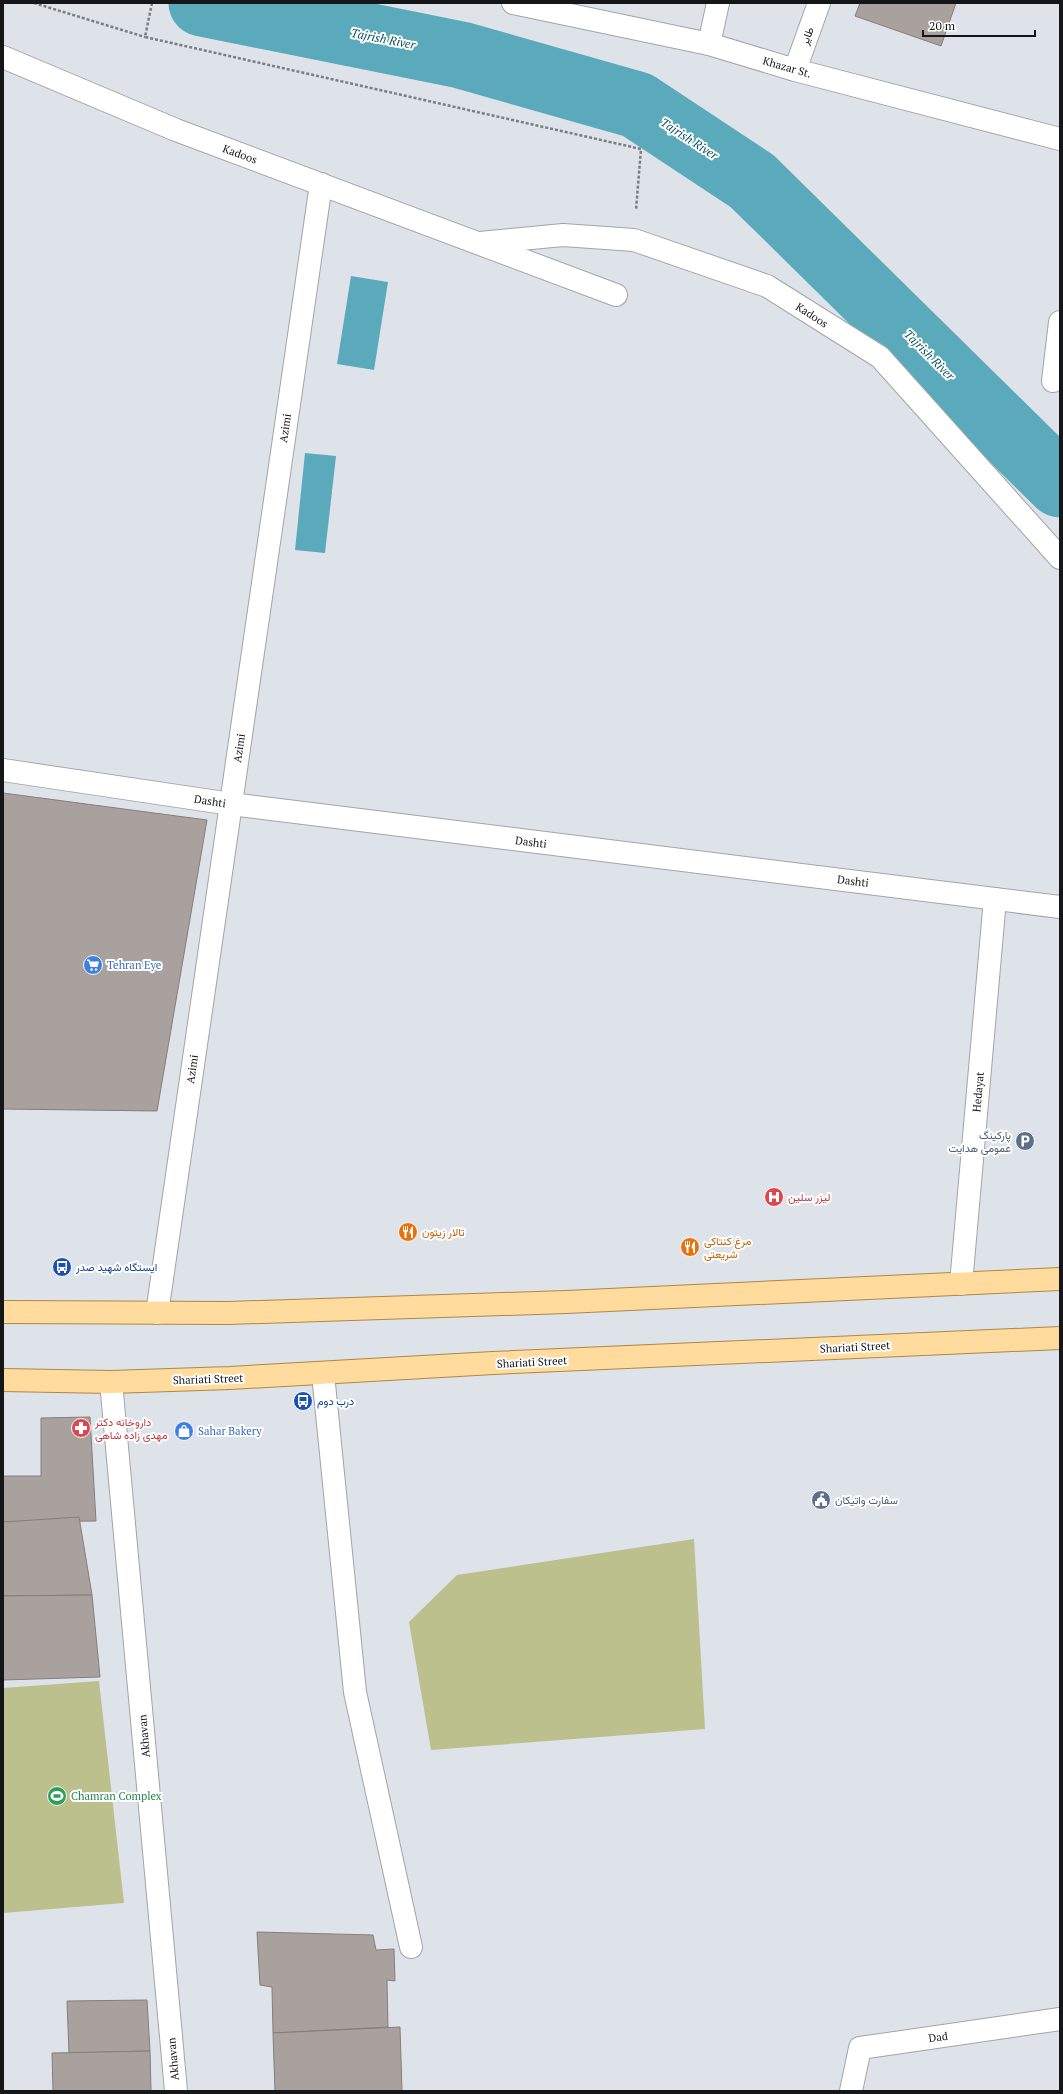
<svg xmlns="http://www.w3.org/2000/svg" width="1063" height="2094" viewBox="0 0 1063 2094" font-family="'PT Serif',Vazirmatn,serif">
  <rect width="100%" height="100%" fill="#dee2e9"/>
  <g fill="#bcc08d">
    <polygon points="694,1539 705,1729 431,1750 409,1622 457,1575"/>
    <polygon points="99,1681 124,1903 3,1913 3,1688"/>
  </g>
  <g fill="#5baabc">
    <polygon points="351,276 388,282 374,370 337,364"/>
    <polygon points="305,453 336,456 325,553 295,550"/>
  </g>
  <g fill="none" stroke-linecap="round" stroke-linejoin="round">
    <polyline stroke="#5baabc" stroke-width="67" points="202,3 461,55 637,105 752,181 1060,484"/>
  </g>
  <g fill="#a8a19d" stroke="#857e7a">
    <polygon points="860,3 956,3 941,46 855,16"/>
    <polygon points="3,793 207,820 157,1111 3,1109"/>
    <polygon points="90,1417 96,1521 3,1522 3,1476 41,1476 41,1418"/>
    <polygon points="79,1517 92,1595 3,1596 3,1522"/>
    <polygon points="92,1595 100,1677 3,1680 3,1596"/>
    <polygon points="257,1932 373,1935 376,1950 394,1949 395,1981 387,1980 388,2027 273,2033 272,1987 260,1985"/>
    <polygon points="147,2000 150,2051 69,2053 67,2001"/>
    <polygon points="400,2027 402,2091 275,2091 273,2033"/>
    <polygon points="150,2051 151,2091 53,2091 52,2053"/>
  </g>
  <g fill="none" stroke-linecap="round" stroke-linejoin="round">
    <g stroke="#a1a4ab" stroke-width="24">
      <g id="minor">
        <polyline points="513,3 709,44 795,70 1060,139"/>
        <polyline points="709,44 718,3"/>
        <polyline points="3,57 176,130 616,295"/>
        <polyline points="795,70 819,3"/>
        <polyline points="480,243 563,235 634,240 767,286 880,357 1060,558"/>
        <polyline points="1053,381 1060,322"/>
        <polyline points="3,770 231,804 1060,907"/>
        <polyline points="961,1284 995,899"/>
        <polyline points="157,1313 321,184"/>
        <polyline points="323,1374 355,1692 411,1947"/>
        <polyline points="111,1382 176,2091"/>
        <polyline points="851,2091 860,2048 1060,2019"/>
      </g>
    </g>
    <g stroke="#ad8744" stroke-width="24">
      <g id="major">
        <polyline points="3,1312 228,1313 566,1302 1060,1279"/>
        <polyline points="3,1380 111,1382 230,1378 493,1363 1060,1338"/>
      </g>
    </g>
    <g stroke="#7a7d81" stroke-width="2.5" stroke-dasharray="3 2" stroke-linecap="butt">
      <polyline points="34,3 145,37"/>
      <polyline points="152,3 145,37 641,149 636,210"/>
    </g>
    <use href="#minor" stroke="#fff" stroke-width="22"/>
    <use href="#major" stroke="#ffdc9d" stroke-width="22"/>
  </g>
  <defs>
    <g id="supermarket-disc" transform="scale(1)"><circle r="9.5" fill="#3f7fe0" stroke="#fff"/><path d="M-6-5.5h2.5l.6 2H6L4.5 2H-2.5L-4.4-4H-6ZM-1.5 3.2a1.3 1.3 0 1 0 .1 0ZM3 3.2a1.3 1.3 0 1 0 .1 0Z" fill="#fff"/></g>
    <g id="parking-disc" transform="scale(1)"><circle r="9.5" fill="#5c6f8a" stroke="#fff"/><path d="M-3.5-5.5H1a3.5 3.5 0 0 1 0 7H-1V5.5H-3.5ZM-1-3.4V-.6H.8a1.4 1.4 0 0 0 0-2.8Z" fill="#fff"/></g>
    <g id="hospital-disc" transform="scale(1)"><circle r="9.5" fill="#e0444e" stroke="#fff"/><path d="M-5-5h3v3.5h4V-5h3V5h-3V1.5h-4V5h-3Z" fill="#fff"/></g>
    <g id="restaurant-disc" transform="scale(1)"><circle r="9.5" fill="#e8710a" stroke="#fff"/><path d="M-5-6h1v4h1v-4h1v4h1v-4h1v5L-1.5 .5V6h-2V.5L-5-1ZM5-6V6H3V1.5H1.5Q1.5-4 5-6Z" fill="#fff"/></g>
    <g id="bus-disc" transform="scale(1)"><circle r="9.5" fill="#1a4fb4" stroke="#fff"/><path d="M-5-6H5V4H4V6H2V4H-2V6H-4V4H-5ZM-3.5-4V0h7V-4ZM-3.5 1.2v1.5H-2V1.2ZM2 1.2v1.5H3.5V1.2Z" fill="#fff"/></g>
    <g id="pharmacy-disc" transform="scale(1)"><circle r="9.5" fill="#e0444e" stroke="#fff"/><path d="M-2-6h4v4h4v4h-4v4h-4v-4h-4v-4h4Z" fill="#fff"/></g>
    <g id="shop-disc" transform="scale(1)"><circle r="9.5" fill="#3f7fe0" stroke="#fff"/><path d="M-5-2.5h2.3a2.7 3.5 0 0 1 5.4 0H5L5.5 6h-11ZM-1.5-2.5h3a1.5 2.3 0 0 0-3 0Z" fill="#fff"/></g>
    <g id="civic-disc" transform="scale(1)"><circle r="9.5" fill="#5c6f8a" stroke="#fff"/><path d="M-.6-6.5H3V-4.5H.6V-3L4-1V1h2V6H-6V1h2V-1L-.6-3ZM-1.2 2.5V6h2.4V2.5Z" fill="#fff"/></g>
    <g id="stadium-disc" transform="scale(1)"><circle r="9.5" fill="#2e9e5b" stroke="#fff"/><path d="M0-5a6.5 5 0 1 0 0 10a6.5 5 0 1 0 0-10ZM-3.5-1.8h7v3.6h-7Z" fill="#fff"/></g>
  </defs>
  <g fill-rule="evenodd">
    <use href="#supermarket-disc" x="93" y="965"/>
    <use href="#parking-disc" x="1025" y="1141"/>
    <use href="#hospital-disc" x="774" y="1197"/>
    <use href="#restaurant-disc" x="408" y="1232"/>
    <use href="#restaurant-disc" x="690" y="1247"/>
    <use href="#bus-disc" x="62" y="1267"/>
    <use href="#bus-disc" x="303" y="1401"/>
    <use href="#pharmacy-disc" x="81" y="1428"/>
    <use href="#shop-disc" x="184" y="1431"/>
    <use href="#civic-disc" x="821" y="1500"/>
    <use href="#stadium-disc" x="57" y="1796"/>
  </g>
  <g text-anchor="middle" stroke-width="4" stroke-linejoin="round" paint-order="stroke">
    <g font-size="11" fill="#151618" stroke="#fff">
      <text transform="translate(807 36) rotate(-70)" y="4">طایر</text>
      <text transform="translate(787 67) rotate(16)" y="4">Khazar St.</text>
      <text transform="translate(240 154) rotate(20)" y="4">Kadoos</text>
      <text transform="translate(812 315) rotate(33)" y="4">Kadoos</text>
      <text transform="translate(285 428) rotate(-82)" y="4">Azimi</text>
      <text transform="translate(239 748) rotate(-82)" y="4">Azimi</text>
      <text transform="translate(210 801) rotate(9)" y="4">Dashti</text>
      <text transform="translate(531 842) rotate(7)" y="4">Dashti</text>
      <text transform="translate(853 881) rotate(7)" y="4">Dashti</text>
      <text transform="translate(192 1069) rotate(-82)" y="4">Azimi</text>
      <text transform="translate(978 1092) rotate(-85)" y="4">Hedayat</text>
      <text transform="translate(855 1347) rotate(-3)" y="4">Shariati Street</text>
      <text transform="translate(532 1362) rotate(-3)" y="4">Shariati Street</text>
      <text transform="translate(208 1379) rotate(-2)" y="4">Shariati Street</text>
      <text transform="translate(144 1736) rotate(-95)" y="4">Akhavan</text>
      <text transform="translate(938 2037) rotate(-8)" y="4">Dad</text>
      <text transform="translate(173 2059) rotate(-95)" y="4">Akhavan</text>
    </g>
    <g font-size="11" fill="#366cbe" stroke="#fff" text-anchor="start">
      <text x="107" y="969">Tehran Eye</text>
      <text x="198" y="1435">Sahar Bakery</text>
    </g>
    <g font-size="11" fill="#4e5e75" stroke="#fff" text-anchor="end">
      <text x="1011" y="1139">پارکینگ<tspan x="1011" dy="13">عمومی هدایت</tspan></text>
      <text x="835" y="1504" text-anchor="start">سفارت واتیکان</text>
    </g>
    <g font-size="11" fill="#be3a42" stroke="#fff" text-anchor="start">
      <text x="788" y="1201">لیزر سلین</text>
      <text x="95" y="1426">داروخانه دکتر<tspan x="95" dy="13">مهدی زاده شاهی</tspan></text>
    </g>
    <g font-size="11" fill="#c56008" stroke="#fff" text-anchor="start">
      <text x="422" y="1236">تالار زیتون</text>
      <text x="704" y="1245">مرغ کنتاکی<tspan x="704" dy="13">شریعتی</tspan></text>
    </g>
    <g font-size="11" fill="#164399" stroke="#fff" text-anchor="start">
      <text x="76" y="1271">ایستگاه شهید صدر</text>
      <text x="317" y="1405">درب دوم</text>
    </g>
    <g font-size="11" fill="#27864d" stroke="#fff" text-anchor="start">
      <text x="71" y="1800">Chamran Complex</text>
    </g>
    <g font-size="12" font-style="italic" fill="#0c525f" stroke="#fff">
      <text transform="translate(383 39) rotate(11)" y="4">Tajrish River</text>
      <text transform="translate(689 139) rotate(33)" y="4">Tajrish River</text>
      <text transform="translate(929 355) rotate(45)" y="4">Tajrish River</text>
    </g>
  </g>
  <rect width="1063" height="2094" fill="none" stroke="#151618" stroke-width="8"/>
  <path d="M923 30v6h112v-6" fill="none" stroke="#151618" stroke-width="2"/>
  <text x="929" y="30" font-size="12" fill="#151618" stroke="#ffffff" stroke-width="3" paint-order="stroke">20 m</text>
</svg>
